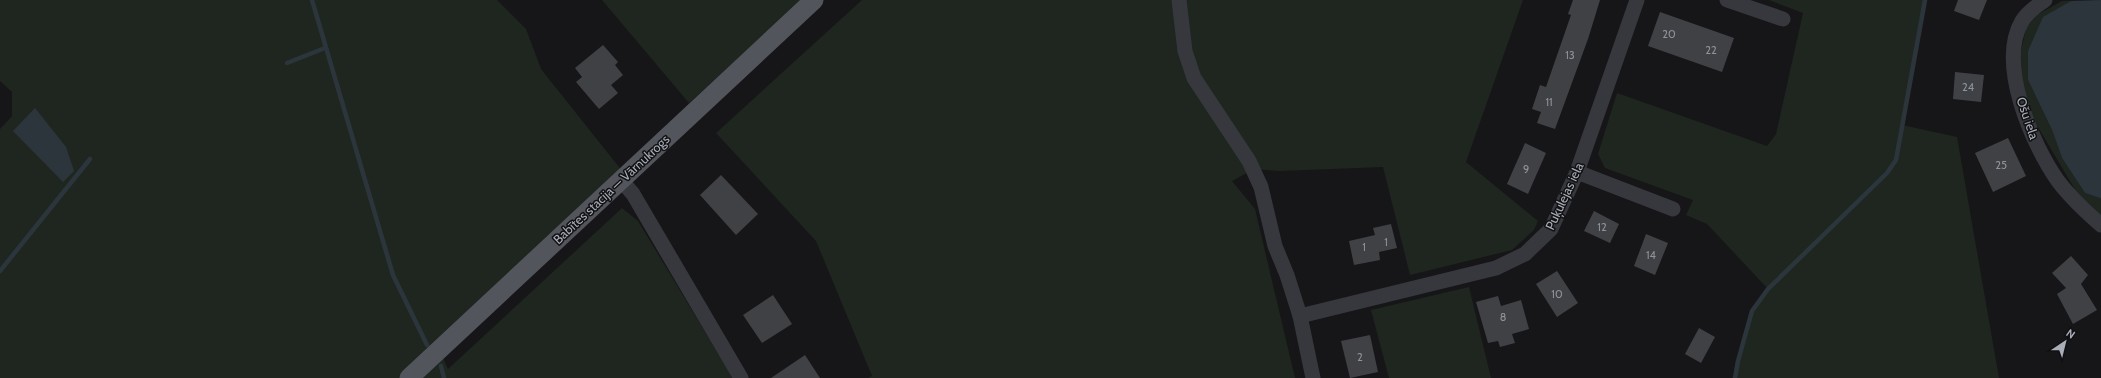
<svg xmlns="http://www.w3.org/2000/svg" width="2101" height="378" viewBox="0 0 2101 378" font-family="Cabin,sans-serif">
  <rect width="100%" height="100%" fill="#161618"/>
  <g fill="#1e261f">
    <polygon points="0,0 497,0 526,29 541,69 623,172 436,343 448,369 622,208 638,221 733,378 0,378 0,129 12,116 12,92 0,81"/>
    <polygon points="602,0 802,0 689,103"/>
    <polygon points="862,0 1523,0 1466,162 1538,221 1534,230 1512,250 1410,275 1383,167 1279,171 1254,169 1232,181 1255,209 1295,378 868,378 872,376 816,241 716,133"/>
    <polygon points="1769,0 1925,0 1902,125 1957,137 1999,378 1735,378 1738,361 1752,311 1768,289 1707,224 1686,215 1693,200 1605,168 1598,154 1617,93 1767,146 1776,134 1803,13"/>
    <polygon points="2101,0 2071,1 2028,51 2028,80 2052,130 2062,158 2085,193 2101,198 2101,218 2083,203 2032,117 2018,64 2028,20 2062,1"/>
    <polygon points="1469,287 1491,378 1389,378 1371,310"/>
  </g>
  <g fill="#2c353c">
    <polygon points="2101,0 2101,198 2100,198 2085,193 2062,158 2052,130 2028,80 2028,51 2043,17 2071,1"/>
    <polygon points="35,108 66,147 74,171 63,182 13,131"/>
  </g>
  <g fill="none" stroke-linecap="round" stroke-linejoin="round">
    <g stroke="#2c353c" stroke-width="4.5">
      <polyline points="312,0 393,275 427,345"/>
      <polyline points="287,63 325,48"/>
      <polyline points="0,271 90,159"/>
      <polyline points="441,366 444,378"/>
      <polyline points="1735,378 1738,361 1752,311 1768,289 1887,173 1896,160 1925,0"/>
    </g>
  </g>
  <g fill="#404145">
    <polygon points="1573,0 1600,0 1588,39 1555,129 1537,123 1541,112 1532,109 1540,85 1546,87 1571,15 1568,14"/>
    <polygon points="1958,0 1987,0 1979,20 1954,11"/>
    <polygon points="1660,12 1734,38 1722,72 1648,46"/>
    <polygon points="603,45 618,62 615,65 623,75 611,85 618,93 599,109 576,82 582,77 575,68"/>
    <polygon points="1955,72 1984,75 1981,102 1953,99"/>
    <polygon points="2008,138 2026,176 1993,192 1975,153"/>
    <polygon points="1525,143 1546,153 1528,194 1507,184"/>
    <polygon points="721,175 758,214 736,235 700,195"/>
    <polygon points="1594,211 1619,224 1610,243 1584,231"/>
    <polygon points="1391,224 1397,248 1379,252 1380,260 1354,265 1349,241 1375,235 1373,228"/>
    <polygon points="1646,234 1668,243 1655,275 1634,266"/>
    <polygon points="2071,256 2088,275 2081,284 2097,310 2073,324 2057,294 2066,288 2052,273"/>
    <polygon points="1557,271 1578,303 1557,317 1536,284"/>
    <polygon points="773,295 792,324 762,343 743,315"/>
    <polygon points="1498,296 1501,306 1521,300 1529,329 1512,334 1515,343 1500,347 1498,341 1488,343 1476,302"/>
    <polygon points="1699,328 1715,337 1701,363 1685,354"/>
    <polygon points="1370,335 1378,372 1350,378 1341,341"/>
    <polygon points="805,355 820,378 771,378"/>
  </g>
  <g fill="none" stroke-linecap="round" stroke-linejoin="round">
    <g stroke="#37383d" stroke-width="15">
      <polyline points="1179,0 1185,51 1194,78 1249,161 1261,187 1275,246 1287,275 1300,316 1313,378"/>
      <polyline points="1727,0 1783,19"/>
      <path d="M2045,0C2037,6 2027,12 2022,21C1997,64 2032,144 2058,181C2070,197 2086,212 2101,225"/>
      <polyline points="1577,172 1673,209"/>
      <polyline points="621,180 633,194 741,378"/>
      <polyline points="1300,316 1496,268 1525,254 1551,229 1577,172 1637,0"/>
    </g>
    <polyline stroke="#53555c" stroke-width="19" points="409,378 814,0"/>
  </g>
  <g text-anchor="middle" stroke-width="3" stroke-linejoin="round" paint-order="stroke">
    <g font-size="11" fill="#8e929b">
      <text x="1669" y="38">20</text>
      <text x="1711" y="54">22</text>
      <text x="1570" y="59">13</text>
      <text x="1968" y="91">24</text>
      <text x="1549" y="106">11</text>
      <text x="2001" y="169">25</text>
      <text x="1526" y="173">9</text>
      <text x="1602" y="231">12</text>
      <text x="1386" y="246">1</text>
      <text x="1364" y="251">1</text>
      <text x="1651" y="259">14</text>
      <text x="1557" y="298">10</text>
      <text x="1503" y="321">8</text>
      <text x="1360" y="361">2</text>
    </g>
    <g font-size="13" fill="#a8adb8" stroke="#111113">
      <text transform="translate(2028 118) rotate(71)" y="5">Ošu iela</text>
      <text transform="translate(611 189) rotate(-43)" y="5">Babītes stacija — Vārnukrogs</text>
      <text transform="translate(1564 196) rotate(-65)" y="5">Puķulejas iela</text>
    </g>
  </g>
  <g transform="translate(2065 342) rotate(35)" stroke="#111113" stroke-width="3" paint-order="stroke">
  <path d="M0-3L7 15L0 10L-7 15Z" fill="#a8adb8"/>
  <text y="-6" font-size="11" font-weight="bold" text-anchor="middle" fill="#a8adb8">N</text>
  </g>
</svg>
